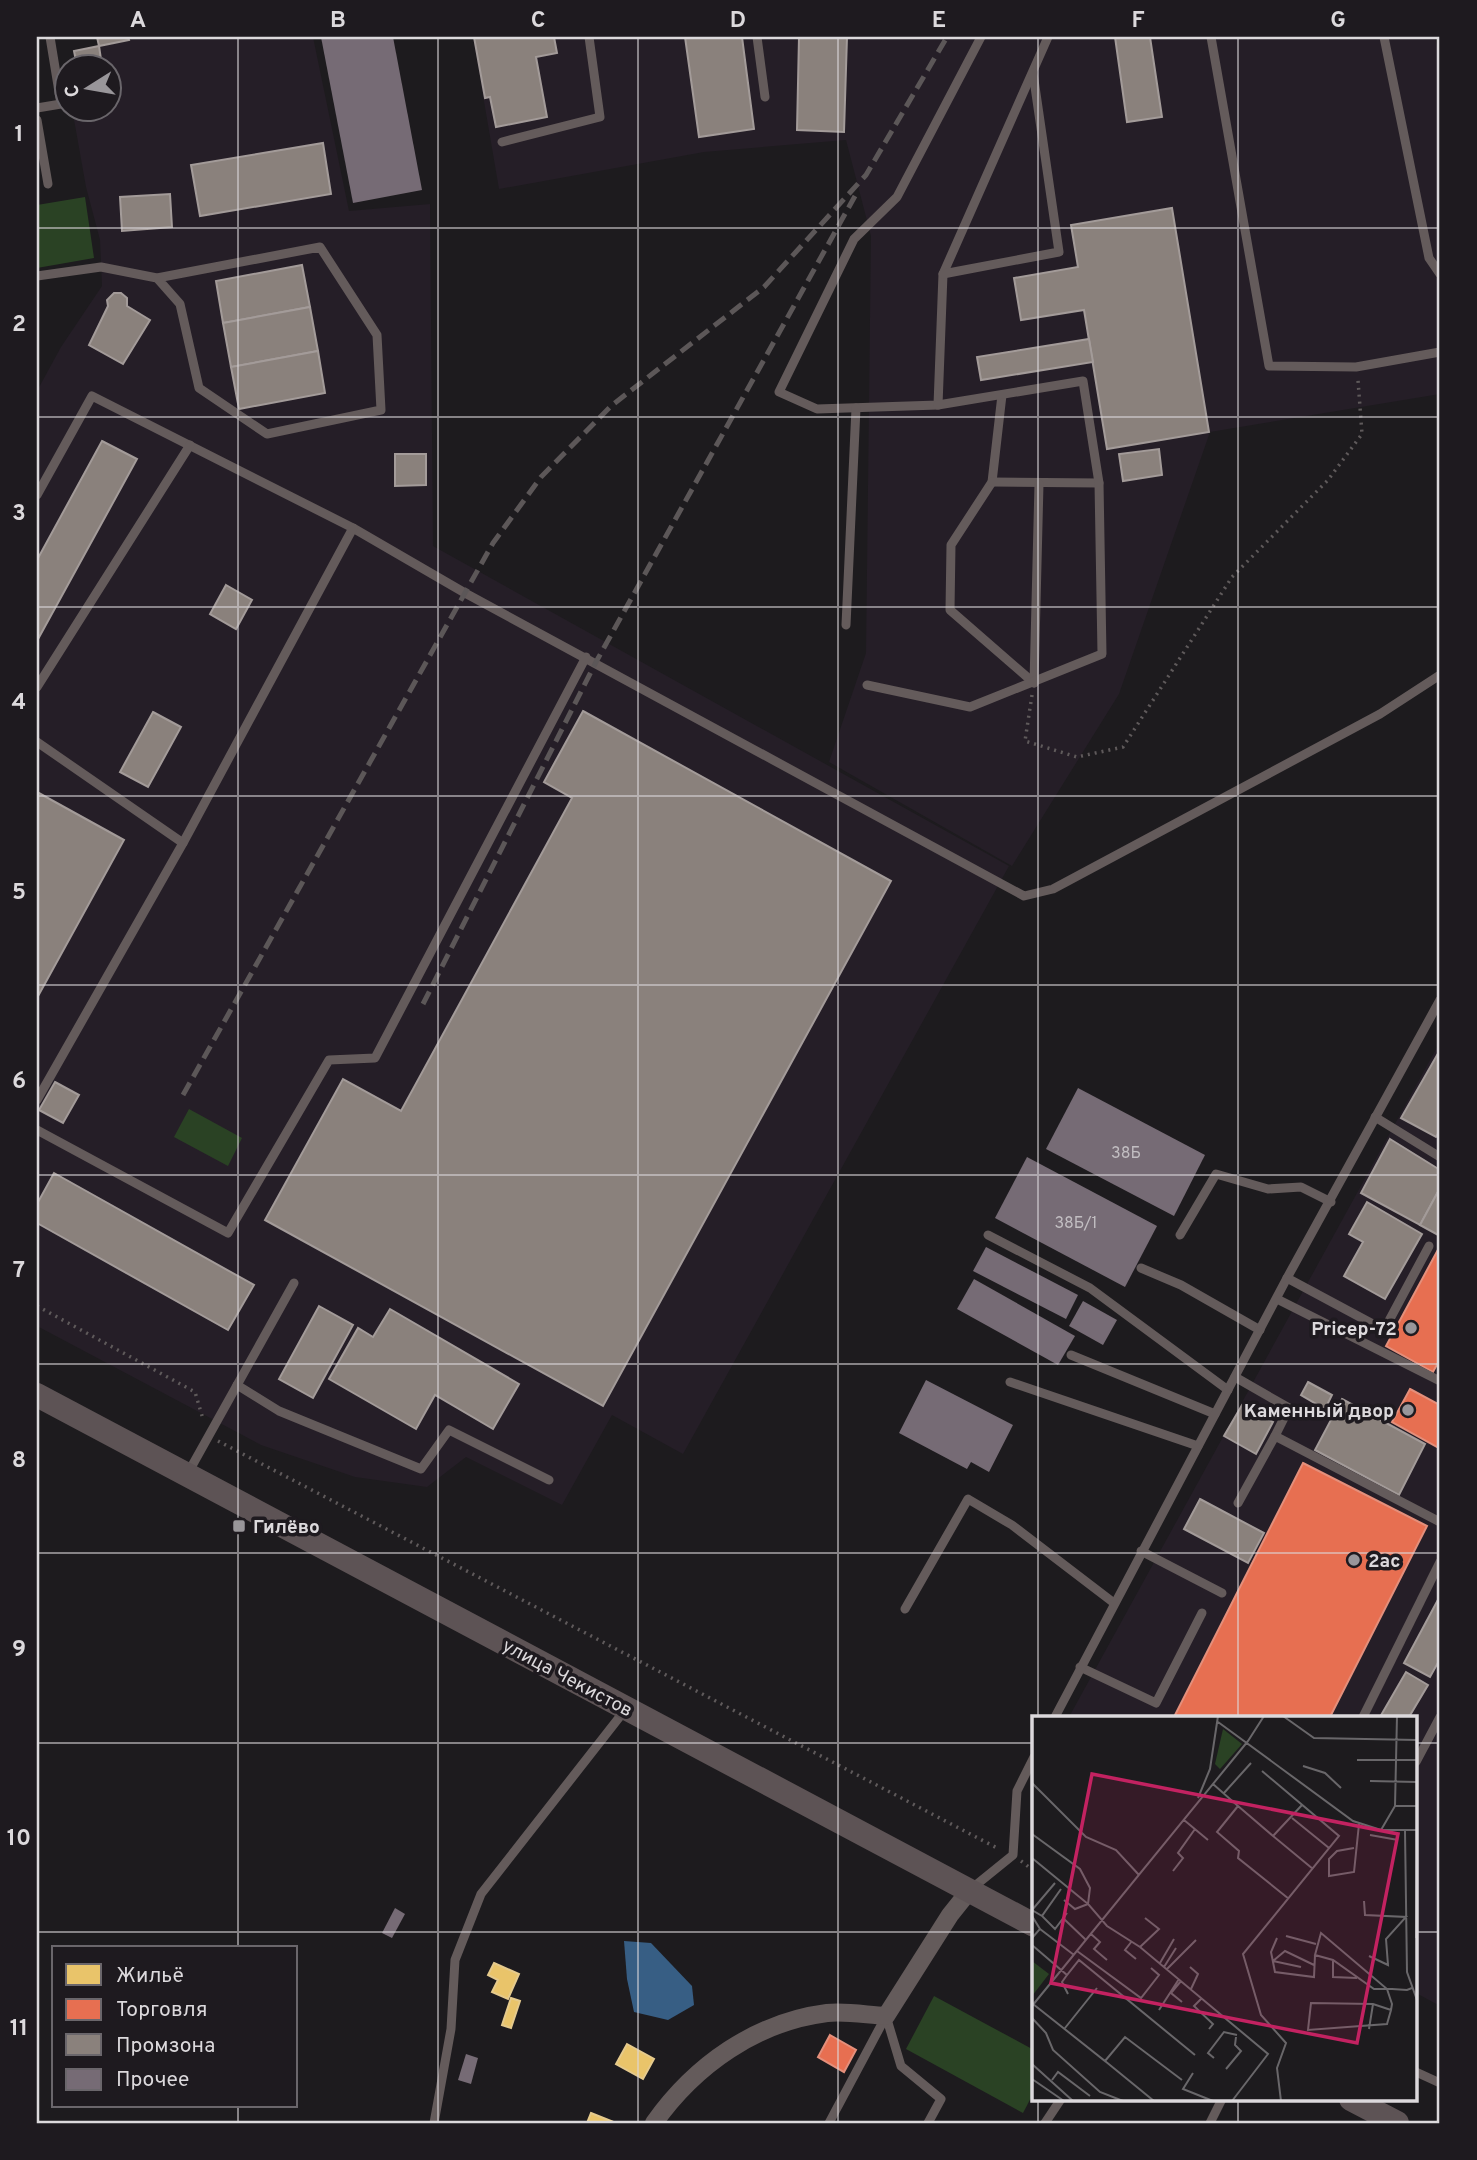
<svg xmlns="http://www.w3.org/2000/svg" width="1477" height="2160" viewBox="0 0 1477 2160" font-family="Overpass,sans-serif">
  <rect width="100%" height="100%" fill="#1d1b1e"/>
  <g fill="#251e27">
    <polygon points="128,37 313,37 349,211 430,204 433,546 1009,866 683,1454 612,1415 562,1505 466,1457 427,1487 355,1477 261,1445 37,1326 37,391 61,347 102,286 100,240 86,187 73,114 110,108 108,66 102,66 99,46 129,41"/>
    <polygon points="473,37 1435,37 1440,63 1440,394 1210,432 1119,694 1012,866 829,762 866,653 871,236 846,140 704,152 499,189"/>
    <polygon points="1440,1042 1440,2006 1416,1993 1416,1717 1069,1717"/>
  </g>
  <g fill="#2a4224">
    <polygon points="85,197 94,258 37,268 37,205"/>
    <polygon points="189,1109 242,1138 228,1166 174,1137"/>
    <polygon points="934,1996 1034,2050 1034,2092 1023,2113 906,2049"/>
  </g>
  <polygon fill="#375e84" points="624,1941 651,1943 692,1986 694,2005 668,2020 634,2012 627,1979"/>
  <g fill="#e9c46a" stroke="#e5ca8c" stroke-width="2">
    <polygon points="494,1963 519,1974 508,1999 492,1992 498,1980 488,1975"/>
    <polygon points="511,1998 520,2001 511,2028 502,2025"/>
    <polygon points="627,2044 654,2059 643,2079 616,2064"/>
    <polygon points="591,2113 616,2123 587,2123"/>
  </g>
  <g fill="#e76f51" stroke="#e48f7b" stroke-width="2">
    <polygon points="1440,1246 1440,1359 1433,1372 1386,1346"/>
    <polygon points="1410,1389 1440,1405 1439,1448 1392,1422"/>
    <polygon points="1303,1463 1427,1526 1330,1717 1174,1717"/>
    <polygon points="830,2035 856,2050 844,2072 818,2057"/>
  </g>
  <g fill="#8a817c" stroke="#a39b99" stroke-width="2">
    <polygon points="97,37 128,37 129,40 99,46"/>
    <polygon points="474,37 554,37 557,53 536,57 547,117 496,127 490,97 485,98"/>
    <polygon points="685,37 742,37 754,129 699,137"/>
    <polygon points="799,37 847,37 844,132 797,130"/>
    <polygon points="1115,37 1150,37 1162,117 1127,122"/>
    <polygon points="99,46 102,66 77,66 74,51"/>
    <polygon points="323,143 331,194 200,216 191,165"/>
    <polygon points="170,194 172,227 122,231 120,197"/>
    <polygon points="1172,208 1209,432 1107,449 1084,310 1021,320 1014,278 1078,267 1071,225"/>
    <polygon points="302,265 310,307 223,323 216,281"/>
    <polygon points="114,293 121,293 127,298 127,306 150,320 123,364 89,345 108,306 107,300"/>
    <polygon points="310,307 318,351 231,367 223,323"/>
    <polygon points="1089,339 1093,362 981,380 977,357"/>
    <polygon points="318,351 325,393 239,409 231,367"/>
    <polygon points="102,441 137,459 37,641 37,560"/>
    <polygon points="1159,449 1162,475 1123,481 1119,454"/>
    <polygon points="395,454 426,454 426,485 395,486"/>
    <polygon points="226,585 252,600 236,629 210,614"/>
    <polygon points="583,711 891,881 603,1406 265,1220 343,1079 401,1111 572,798 544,782"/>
    <polygon points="153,712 181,727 148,787 120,772"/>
    <polygon points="37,792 124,840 37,998"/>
    <polygon points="1440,1050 1440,1130 1436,1137 1401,1118"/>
    <polygon points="55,1082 79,1095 63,1123 39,1110"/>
    <polygon points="1390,1139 1440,1170 1440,1188 1420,1225 1361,1193"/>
    <polygon points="54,1173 254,1285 228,1330 37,1223 37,1204"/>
    <polygon points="1440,1188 1440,1236 1420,1225"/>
    <polygon points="1367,1202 1422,1234 1385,1299 1344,1276 1363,1242 1349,1234"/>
    <polygon points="319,1306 353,1325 313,1398 279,1379"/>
    <polygon points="390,1309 519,1384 493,1429 435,1395 416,1429 329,1379 358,1328 373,1337"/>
    <polygon points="1308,1382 1332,1395 1325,1409 1301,1395"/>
    <polygon points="1342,1399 1425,1444 1399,1495 1315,1450"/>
    <polygon points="1242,1405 1273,1422 1256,1454 1224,1436"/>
    <polygon points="1200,1499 1264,1533 1248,1563 1184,1529"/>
    <polygon points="1440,1596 1440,1659 1430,1677 1404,1663"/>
    <polygon points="1406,1672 1428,1685 1409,1717 1380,1717"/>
  </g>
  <g fill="#766b75">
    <polygon points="321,37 393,37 422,190 353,203"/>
    <polygon points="1078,1088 1205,1155 1174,1216 1046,1149"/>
    <polygon points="1027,1157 1157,1226 1125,1287 995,1218"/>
    <polygon points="986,1247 1078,1295 1066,1319 973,1271"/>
    <polygon points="974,1279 1075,1336 1058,1365 957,1309"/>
    <polygon points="1083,1301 1117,1320 1103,1345 1069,1326"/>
    <polygon points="926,1380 1013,1425 989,1472 971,1462 967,1469 899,1433"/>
    <polygon points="395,1908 405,1914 392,1938 382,1933"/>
    <polygon points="466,2054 478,2058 471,2084 458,2080"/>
  </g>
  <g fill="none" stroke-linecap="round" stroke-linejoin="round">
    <g stroke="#5f5a5b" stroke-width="3.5" stroke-dasharray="2 5" stroke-linecap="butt">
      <polyline points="1032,695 1025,741 1077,757 1123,747 1232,577 1328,480 1362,434 1358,380"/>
      <polyline points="37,1306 195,1392 203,1419"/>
      <polyline points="218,1441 999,1849"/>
      <polyline points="1021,1861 1034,1871"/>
    </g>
    <g stroke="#645b5b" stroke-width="9">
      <polyline points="757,37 765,97"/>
      <polyline points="981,37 897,197 854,239 779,392 817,409 938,405 943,274 1048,37"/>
      <polyline points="1211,37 1269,366 1356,367 1440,352"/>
      <polyline points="1384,37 1429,258 1440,274"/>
      <polyline points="37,108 61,104 50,37"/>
      <polyline points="37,120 48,184"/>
      <polyline points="502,142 600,117 589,37"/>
      <polyline points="943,274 1059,252 1033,73"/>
      <polyline points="37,276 101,267 157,278 320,247 377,335 381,410 267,434 199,388 180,304 157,278"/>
      <polyline points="1002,395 992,482 951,545 950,610 1034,683"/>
      <polyline points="992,482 1099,483"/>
      <polyline points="37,495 92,396 353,528 465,593 1024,896 1053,889 1380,714 1440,675"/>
      <polyline points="846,625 856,408"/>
      <polyline points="1034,683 1039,484"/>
      <polyline points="867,685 970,707 1102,654 1099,483 1083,381 938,405"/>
      <polyline points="37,687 190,445"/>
      <polyline points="37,742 183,843 353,528"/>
      <polyline points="37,1100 183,843"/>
      <polyline points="1375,1117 1440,1157"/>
      <polyline points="37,1130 228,1233 329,1060 375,1058 586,657"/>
      <polyline points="988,1235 1090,1288 1228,1390"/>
      <polyline points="1180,1235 1216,1174 1268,1189 1301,1187 1331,1202"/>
      <polyline points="1141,1268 1181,1285 1260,1330"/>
      <polyline points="1287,1278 1384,1330 1429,1246"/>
      <polyline points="1277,1299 1440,1381"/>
      <polyline points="1071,1355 1215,1414"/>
      <polyline points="1235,1377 1289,1408 1275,1436"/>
      <polyline points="1010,1382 1198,1446"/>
      <polyline points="237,1385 279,1411 421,1469 449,1430 549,1480"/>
      <polyline points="188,1473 294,1283"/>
      <polyline points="1238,1503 1275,1436 1440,1522"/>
      <polyline points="1141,1551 1222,1593"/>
      <polyline points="905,1609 968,1499 1012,1525 1114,1603"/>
      <polyline points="1080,1667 1156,1703 1202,1613"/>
      <polyline points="1055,1717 1287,1278 1440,1000"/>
      <polyline points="1363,1717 1440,1562"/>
      <polyline points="1416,1762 1440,1717"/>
      <polyline points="971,1889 1013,1855 1017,1791 1034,1757"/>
      <polyline points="886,2016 901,2066 941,2099 928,2123"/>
      <polyline points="1416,2072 1440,2083"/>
      <polyline points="434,2123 451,2029 455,1960 481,1894 625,1710"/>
      <polyline points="829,2123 886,2016"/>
      <polyline points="1045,2123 1061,2099"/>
      <polyline points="1210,2123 1222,2099"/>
    </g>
    <path stroke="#645b5b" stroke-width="18" d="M654,2123C695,2065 756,2022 827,2013C846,2011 867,2015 886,2016L950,1915L970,1890"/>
    <g stroke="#5d5355" stroke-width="24">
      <polyline points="37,1395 1034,1925"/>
      <polyline points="1351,2099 1397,2123"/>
    </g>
    <g stroke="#5c5758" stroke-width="5" stroke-dasharray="14 7" stroke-linecap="butt">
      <polyline points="423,1004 596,662 855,196"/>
      <polyline points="183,1095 493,543 541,477 611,406 764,287 866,175 947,37"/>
    </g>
  </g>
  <path fill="none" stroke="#dcd9dc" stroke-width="2" stroke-opacity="0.55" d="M238,37V1948M438,37V2123M638,37V2123M838,37V2123M1038,37V1717M1238,37V1717M37,228H1440M37,417H1440M37,607H1440M37,796H1440M37,985H1440M37,1175H1440M37,1364H1440M37,1553H1440M37,1743H1034M1416,1743H1440M37,1932H1034M1416,1932H1440M1038,2099V2123M1238,2099V2123M238,2106V2123"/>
  <g fill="#99969a" stroke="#1e1a1f" stroke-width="2.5">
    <circle cx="1411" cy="1328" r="7"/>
    <circle cx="1408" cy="1410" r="7"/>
    <rect x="232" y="1519" width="14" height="14" rx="3.5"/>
    <circle cx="1354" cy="1560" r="7"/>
  </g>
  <g text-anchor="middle" stroke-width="7" stroke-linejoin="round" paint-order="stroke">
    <g font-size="16" fill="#c2bec2">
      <text x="1126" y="1158">38Б</text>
      <text x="1076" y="1228">38Б/1</text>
    </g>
    <g font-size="19" font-weight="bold" fill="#dcd9dc" stroke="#1e1a1f" text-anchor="end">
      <text x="1397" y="1335">Pricep-72</text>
      <text x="1394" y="1417">Каменный двор</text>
      <text x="253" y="1533" text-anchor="start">Гилёво</text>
      <text x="1368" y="1567" text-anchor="start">2ас</text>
    </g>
    <g font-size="19" fill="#dcd9dc" stroke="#1e1a1f">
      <text transform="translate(568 1677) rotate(28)" y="7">улица Чекистов</text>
    </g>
  </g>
  <g transform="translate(1032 1716)">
    <rect width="385" height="385" fill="#1d1b1e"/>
    <path d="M191,13L210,28L188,53L183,48ZM0,245L17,258L0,280Z" fill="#2a4224"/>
    <path fill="none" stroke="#69676a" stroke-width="2" d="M251,0L282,22L385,24M186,6L321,105L349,114H385M216,25L232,0M325,44H385M271,50L293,57L309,72M230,55L307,120L211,238L229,299L254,327L245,352L249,385M338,65L385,66M0,67L54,121L84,134L107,159M181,68L206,90L185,116L207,135L206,142L257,183M192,77L219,47M166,82L178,53L186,0M270,89L241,120L281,153M206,90L241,120M363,90H385M260,102L297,132M152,104L176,124M349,114L363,90L365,0M373,115L375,256L385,284M0,118L48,153L58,172L56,188L75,210L108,231L236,338L200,385M338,119L366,124M322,132L305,135L297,143V160L322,156L327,108M0,142L56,188M141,155L151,142L146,137L163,113M29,173L10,200L23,213L35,197M32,184L43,193L56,188M332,185L333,199L374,201L354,223L356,249L337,240M0,200L8,213L0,222M10,200L0,194L23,167M31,202L54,224M8,213L42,239M59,218L68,226L62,233L75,244M254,220L284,228M245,222L239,236L243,256L282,261L283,239M384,222L385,141M100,225L93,234L104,243M0,229L35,259L47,244L163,339M108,231L127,213L113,202M45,235L109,282L127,259L119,252M241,245L253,235L282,249M241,245L269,251M301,245V261L325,262M128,247L142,223M132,251L144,232M158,251L166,258L159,273M135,253L164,224M35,259L30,266L36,278M149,265L139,277L150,286M170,282L162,290L181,308L177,313M1,288L73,345L93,321L150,364M0,290L216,25M127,294L147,263M359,294L341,288L279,287L276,314L355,308L359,294L360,288L355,273L289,217L283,239L301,244L342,273H360L375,274L380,272M0,302L14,317L21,334L68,376L91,385M33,312L65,272M337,313L341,288M182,342L176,337L192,316L205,319M73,345L122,385M0,348L41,385M194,353L209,335L203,329L204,321M161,357L151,373L181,385M0,363L32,385M20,364L26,356L58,380"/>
    <path fill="#c32261" fill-opacity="0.15" stroke="#c32261" stroke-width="3.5" d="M60,58L366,118L325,327L19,267Z"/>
    <rect width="385" height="385" fill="none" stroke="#dcd9dc" stroke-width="3.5"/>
  </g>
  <rect width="1477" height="2160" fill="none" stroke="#1e1a1f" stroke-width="77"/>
  <rect x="52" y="1946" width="245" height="161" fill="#1e1a1f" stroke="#6a666b" stroke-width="2"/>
  <rect x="66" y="1964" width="35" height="21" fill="#e9c46a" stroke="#6a666b" stroke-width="2"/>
  <text x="116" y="1982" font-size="21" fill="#dcd9dc">Жильё</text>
  <rect x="66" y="1999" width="35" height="21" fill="#e76f51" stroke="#6a666b" stroke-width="2"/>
  <text x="116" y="2016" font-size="21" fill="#dcd9dc">Торговля</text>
  <rect x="66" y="2034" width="35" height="21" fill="#8a817c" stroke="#6a666b" stroke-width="2"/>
  <text x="116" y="2052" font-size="21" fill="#dcd9dc">Промзона</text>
  <rect x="66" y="2069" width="35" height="21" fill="#766b75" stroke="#6a666b" stroke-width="2"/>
  <text x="116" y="2086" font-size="21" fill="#dcd9dc">Прочее</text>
  <g transform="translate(88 88) rotate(259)"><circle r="33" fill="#1e1a1f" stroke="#6a666b" stroke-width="2"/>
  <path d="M0-5L12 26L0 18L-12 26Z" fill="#99969a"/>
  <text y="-10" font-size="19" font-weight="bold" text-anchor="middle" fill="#dcd9dc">С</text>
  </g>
  <rect x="38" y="38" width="1400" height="2084" fill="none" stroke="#dcd9dc" stroke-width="2.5"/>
  <g font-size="23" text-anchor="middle" font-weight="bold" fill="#dcd9dc">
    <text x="138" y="27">A</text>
    <text x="338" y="27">B</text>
    <text x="538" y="27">C</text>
    <text x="738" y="27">D</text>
    <text x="939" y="27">E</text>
    <text x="1138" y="27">F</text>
    <text x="1338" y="27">G</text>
    <text x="19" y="141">1</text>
    <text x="19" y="331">2</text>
    <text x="19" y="520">3</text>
    <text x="19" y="709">4</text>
    <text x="19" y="899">5</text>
    <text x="19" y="1088">6</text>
    <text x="19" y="1277">7</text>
    <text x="19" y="1467">8</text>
    <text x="19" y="1656">9</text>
    <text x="19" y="1845">10</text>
    <text x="19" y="2035">11</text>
  </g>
</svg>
